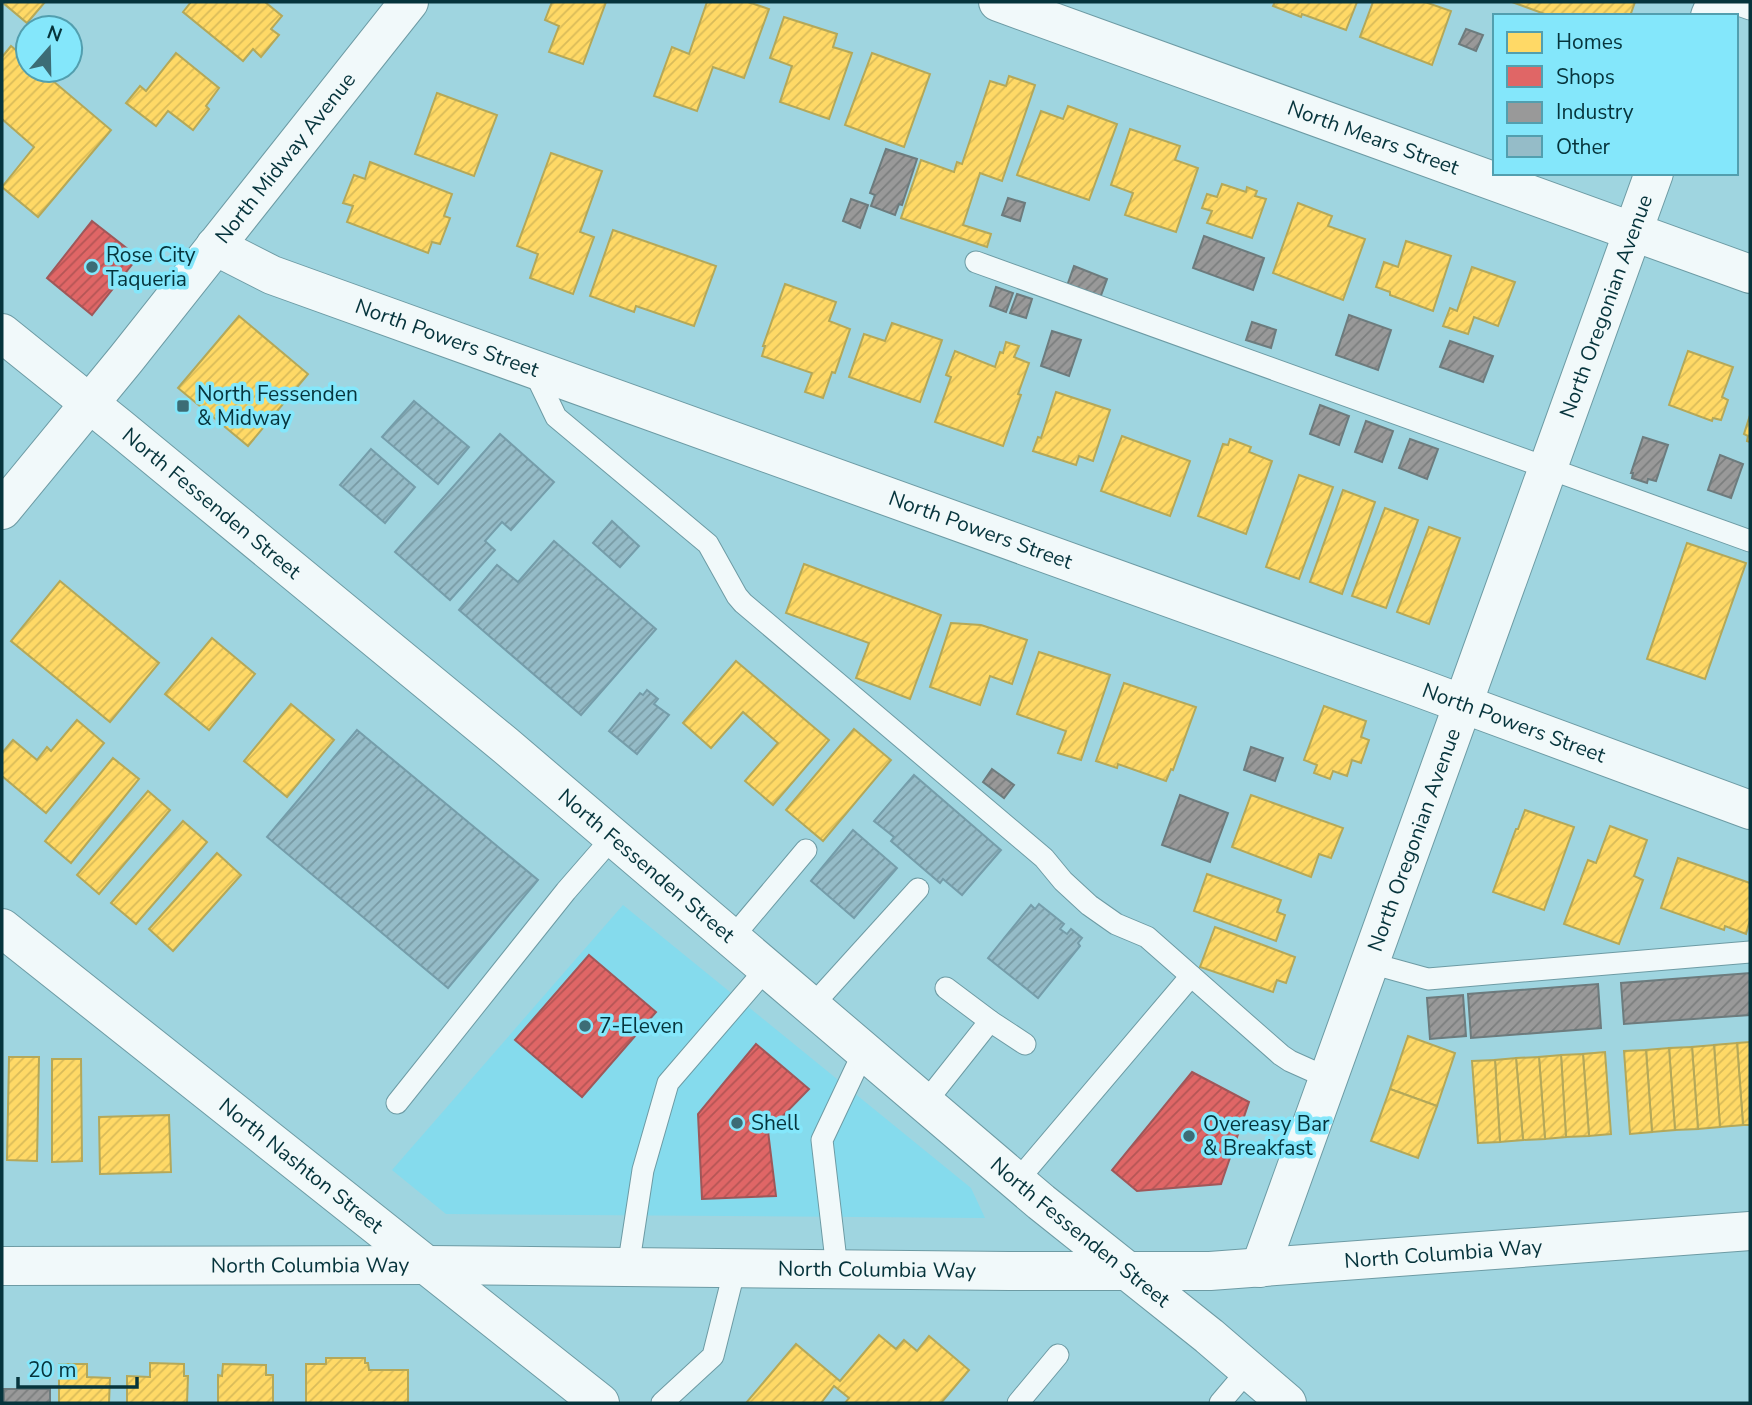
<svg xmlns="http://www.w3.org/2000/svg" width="1752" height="1405" viewBox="0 0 1752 1405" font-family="'Nunito Sans',sans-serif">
  <defs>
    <pattern id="homes-hatch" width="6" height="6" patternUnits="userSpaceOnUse" patternTransform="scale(1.75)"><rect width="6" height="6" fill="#ffd966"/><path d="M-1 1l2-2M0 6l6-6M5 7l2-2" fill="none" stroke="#d9bb59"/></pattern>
    <pattern id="shops-hatch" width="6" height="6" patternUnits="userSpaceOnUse" patternTransform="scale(1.75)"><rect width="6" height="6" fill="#e06666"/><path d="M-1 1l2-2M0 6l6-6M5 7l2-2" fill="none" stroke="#b45555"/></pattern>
    <pattern id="industry-hatch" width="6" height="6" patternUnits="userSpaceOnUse" patternTransform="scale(1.75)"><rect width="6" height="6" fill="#999"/><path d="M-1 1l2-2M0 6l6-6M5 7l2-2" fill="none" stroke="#7b7e7e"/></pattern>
    <pattern id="building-hatch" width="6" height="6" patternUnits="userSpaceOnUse" patternTransform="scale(1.75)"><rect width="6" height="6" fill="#95bcc8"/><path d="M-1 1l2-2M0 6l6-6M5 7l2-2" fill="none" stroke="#789aa4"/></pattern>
  </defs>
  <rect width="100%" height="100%" fill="#9fd5e0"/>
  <polygon fill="#85dbed" points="623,905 971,1188 985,1218 446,1214 392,1170"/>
  <g fill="url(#homes-hatch)" stroke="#b4a859" stroke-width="2">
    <polygon points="2,2 45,2 27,23"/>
    <polygon points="191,2 265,2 282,16 271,29 279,35 261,57 253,49 243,61 183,12"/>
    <polygon points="552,2 606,2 583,64 549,52 559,26 545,20"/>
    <polygon points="707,2 748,2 769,9 744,78 713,67 697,111 654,96 672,47 689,54"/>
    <polygon points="1275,2 1357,2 1346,30 1302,14 1301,17 1273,6"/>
    <polygon points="1373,2 1425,2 1451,11 1432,65 1360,37"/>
    <polygon points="1512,2 1635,2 1630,16 1550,16"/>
    <polygon points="784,17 837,34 833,47 852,53 829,119 780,102 792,66 770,58"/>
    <polygon points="11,46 28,60 28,70 40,70 111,130 38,217 2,187 34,147 2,119 2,57"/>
    <polygon points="176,53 219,88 206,106 209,109 193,130 168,111 156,126 126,103 140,86 146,91"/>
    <polygon points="872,53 930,74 904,147 845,125"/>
    <polygon points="1009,76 1035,85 1002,181 980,173 963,225 991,234 987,247 901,218 921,160 954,172 957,162 962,164 990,81 1006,86"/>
    <polygon points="437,93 497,115 474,176 415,154"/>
    <polygon points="1068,106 1117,124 1089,200 1017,175 1041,111 1063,119"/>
    <polygon points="1130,129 1180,146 1175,160 1198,168 1176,232 1125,215 1133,193 1111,185"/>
    <polygon points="551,153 602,171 580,232 594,237 573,294 530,278 538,254 517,246"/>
    <polygon points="370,162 452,194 444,216 450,218 440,244 432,242 428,253 347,222 353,206 343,203 354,175 365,179"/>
    <polygon points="1222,184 1246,192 1247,187 1257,191 1255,196 1266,199 1252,238 1207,223 1212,211 1202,208 1207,194 1217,197"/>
    <polygon points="1298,203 1332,216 1328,226 1365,239 1343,300 1273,273"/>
    <polygon points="613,230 716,266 694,326 636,306 634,312 590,296"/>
    <polygon points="1406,241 1451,256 1433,311 1390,295 1390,292 1376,287 1384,262 1398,267"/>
    <polygon points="1472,267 1515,282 1498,326 1474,317 1468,334 1443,326 1450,308 1457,311"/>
    <polygon points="785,284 836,302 829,321 850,329 835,373 832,372 823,398 805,392 812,373 762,356 765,346 763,346"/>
    <polygon points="239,316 308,374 248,446 178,388"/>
    <polygon points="892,323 942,340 920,402 849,377 864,334 885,341"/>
    <polygon points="1006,342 1019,346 1014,357 1029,363 1018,394 1021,395 1003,446 935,422 951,377 946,375 955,351 995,367 1000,352 1003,353"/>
    <polygon points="1688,351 1733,367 1722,397 1728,400 1721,420 1713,418 1712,421 1669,405"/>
    <polygon points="1056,392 1110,410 1093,461 1079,456 1076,465 1033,451 1038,437 1041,438"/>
    <polygon points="1750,415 1750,442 1747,441 1748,436 1744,434"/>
    <polygon points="1122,436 1190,461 1170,516 1101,491"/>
    <polygon points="1230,439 1251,447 1249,452 1272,461 1246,534 1198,516 1223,444 1228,445"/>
    <polygon points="1299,475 1333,487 1299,579 1266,567"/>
    <polygon points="1343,490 1375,502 1342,594 1310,582"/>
    <polygon points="1385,508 1418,520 1386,608 1352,596"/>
    <polygon points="1429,527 1460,538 1429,624 1397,612"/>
    <polygon points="1687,543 1746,563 1705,679 1647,659"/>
    <polygon points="804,564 941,615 910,699 856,678 869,643 786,613"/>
    <polygon points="60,581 159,663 110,722 11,641"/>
    <polygon points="951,623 981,625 1027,640 1012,684 990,676 980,705 930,687"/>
    <polygon points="212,638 255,674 209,730 165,694"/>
    <polygon points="1039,652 1110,675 1081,760 1058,753 1066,731 1017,714"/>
    <polygon points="736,661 829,740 773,805 745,781 778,743 743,712 711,748 683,723"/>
    <polygon points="1124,683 1196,707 1173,770 1171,769 1166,781 1118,764 1117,768 1096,761"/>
    <polygon points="291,704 334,740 287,797 244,761"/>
    <polygon points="1324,706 1366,721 1361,737 1369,740 1361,763 1352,760 1347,776 1333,771 1330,779 1314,773 1317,765 1304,760"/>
    <polygon points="77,720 104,743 46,813 2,776 2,753 13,740 37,760 47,747 51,751"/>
    <polygon points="854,729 891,760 823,841 786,810"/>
    <polygon points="113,758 139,779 71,863 45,841"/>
    <polygon points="148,791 170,810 99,894 77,875"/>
    <polygon points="1251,795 1343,828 1331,858 1319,854 1311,877 1232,847"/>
    <polygon points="1525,810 1574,827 1544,910 1493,892 1516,829 1518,829"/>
    <polygon points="183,821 207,842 136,924 111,903"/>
    <polygon points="1610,826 1647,840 1634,876 1643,880 1619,944 1564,924 1588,860 1596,863"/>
    <polygon points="217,853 241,875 173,951 149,929"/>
    <polygon points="1678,858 1750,883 1750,920 1746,934 1725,926 1724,930 1661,908"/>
    <polygon points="1207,874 1281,900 1277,912 1285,915 1276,941 1194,911"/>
    <polygon points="1215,927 1295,957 1286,983 1277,980 1273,992 1200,967"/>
    <polygon points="1408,1036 1455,1053 1437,1106 1390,1089"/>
    <polygon points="1750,1042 1750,1125 1743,1125 1737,1043"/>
    <polygon points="1737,1043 1743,1125 1720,1127 1714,1045"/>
    <polygon points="1714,1045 1720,1127 1698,1129 1692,1047"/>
    <polygon points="1692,1047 1698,1129 1675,1130 1669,1048"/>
    <polygon points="1669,1048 1675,1130 1652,1132 1646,1050"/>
    <polygon points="1646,1050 1652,1132 1630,1134 1624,1051"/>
    <polygon points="1605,1052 1611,1134 1589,1136 1583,1054"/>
    <polygon points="1583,1054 1589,1136 1566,1137 1561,1055"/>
    <polygon points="1561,1055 1566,1137 1545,1139 1539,1057"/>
    <polygon points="9,1057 39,1057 37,1161 7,1160"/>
    <polygon points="1539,1057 1545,1139 1523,1140 1516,1058"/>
    <polygon points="1516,1058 1523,1140 1500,1142 1495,1060"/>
    <polygon points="52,1059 81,1059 82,1161 52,1162"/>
    <polygon points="1495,1060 1500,1142 1478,1143 1472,1061"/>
    <polygon points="1390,1089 1437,1106 1418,1158 1371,1141"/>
    <polygon points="169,1115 171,1172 100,1174 99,1117"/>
    <polygon points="879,1335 896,1349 904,1340 917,1351 929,1336 969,1370 941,1403 845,1403 849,1398 834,1386 821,1403 746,1403 796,1344 840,1381"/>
    <polygon points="326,1358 365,1358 365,1363 368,1363 369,1370 408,1370 408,1403 306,1403 306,1364 326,1364"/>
    <polygon points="150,1363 184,1364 184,1376 188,1376 187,1403 127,1403 127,1376 150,1377"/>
    <polygon points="59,1364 87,1364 87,1377 110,1378 109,1403 59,1403"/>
    <polygon points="223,1364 266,1365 266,1375 273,1375 273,1403 218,1403 218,1375 222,1376"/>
  </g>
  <g fill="url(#shops-hatch)" stroke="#9f5759" stroke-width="2">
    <polygon points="92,221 138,257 92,315 47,278"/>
    <polygon points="589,955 656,1012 582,1097 515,1040"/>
    <polygon points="756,1044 809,1089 768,1131 776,1196 702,1199 698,1114"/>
    <polygon points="1192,1072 1249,1102 1221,1184 1137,1191 1112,1170"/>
  </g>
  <g fill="url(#industry-hatch)" stroke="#6d7b7d" stroke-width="2">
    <polygon points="1466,29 1483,35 1476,51 1459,44"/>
    <polygon points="886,149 917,159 902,205 899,204 895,215 871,206 875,195 870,193"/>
    <polygon points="1008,198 1025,203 1020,221 1002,215"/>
    <polygon points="851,199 868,205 860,228 843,221"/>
    <polygon points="1204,236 1264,258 1253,290 1193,268"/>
    <polygon points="1074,266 1107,279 1100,298 1067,286"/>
    <polygon points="996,287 1013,293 1006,312 990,306"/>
    <polygon points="1017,294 1032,299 1026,318 1010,313"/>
    <polygon points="1349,315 1391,330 1378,370 1336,355"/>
    <polygon points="1252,322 1276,330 1271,348 1246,340"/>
    <polygon points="1052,331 1081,340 1069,376 1041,366"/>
    <polygon points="1450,341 1493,356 1483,382 1440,367"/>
    <polygon points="1320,405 1349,416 1339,445 1310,434"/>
    <polygon points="1366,421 1393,431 1382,462 1355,452"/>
    <polygon points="1643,437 1668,445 1656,481 1648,479 1647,483 1632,478 1633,473 1631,473"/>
    <polygon points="1410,439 1438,449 1427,479 1399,468"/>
    <polygon points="1720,455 1743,464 1731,498 1708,490"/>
    <polygon points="1251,747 1283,758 1275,781 1244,770"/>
    <polygon points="992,769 1014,785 1004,798 983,782"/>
    <polygon points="1180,795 1228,813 1210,862 1162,845"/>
    <polygon points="1750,973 1750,1015 1624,1024 1621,983"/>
    <polygon points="1598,984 1601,1028 1471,1038 1468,994"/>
    <polygon points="1463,995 1466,1036 1430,1039 1427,998"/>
    <rect x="4" y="1389" width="46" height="14"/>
  </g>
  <g fill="url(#building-hatch)" stroke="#759daa" stroke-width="2">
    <polygon points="414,401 469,447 438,484 382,437"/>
    <polygon points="500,434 554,482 511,530 502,522 485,541 495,550 450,600 395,552"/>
    <polygon points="371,449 415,487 385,523 340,485"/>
    <polygon points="612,521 639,546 620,567 593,543"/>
    <polygon points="554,541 656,629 581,715 459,610 497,565 518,582"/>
    <polygon points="647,690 658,699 654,704 669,715 637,754 609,731 640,693 643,695"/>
    <polygon points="357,730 538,880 448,988 267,837"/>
    <polygon points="914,775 1001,850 962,895 943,879 940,883 891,841 894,837 874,821"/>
    <polygon points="853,830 897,868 854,918 811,881"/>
    <polygon points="1039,904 1064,924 1060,929 1067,934 1071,929 1082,938 1078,943 1080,946 1038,998 988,958 1031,905 1035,909"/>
  </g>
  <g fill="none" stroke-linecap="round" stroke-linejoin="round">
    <g stroke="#6d9ba4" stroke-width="23">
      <g id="lane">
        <polyline points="1730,2 1750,9"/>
        <polyline points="976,262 1750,541"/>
        <polyline points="533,369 556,417 708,544 737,596 743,603 1044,858 1063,881 1089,905 1116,924 1147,937 1281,1055 1290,1061 1328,1078"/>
        <polyline points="732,938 806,850"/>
        <polyline points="1370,963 1428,979 1750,952"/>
        <polyline points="811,1007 918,889"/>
        <polyline points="990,1021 1025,1044"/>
        <polyline points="397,1103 566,891 613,837"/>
        <polyline points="925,1103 990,1021 946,988"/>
        <polyline points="1017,1181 1191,976"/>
        <polyline points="628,1268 643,1170 668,1083 767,968"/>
        <polyline points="837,1269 822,1140 864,1051"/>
        <polyline points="662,1403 713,1356 735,1268"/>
        <polyline points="1018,1403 1058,1355"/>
        <polyline points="1220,1403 1248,1370"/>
      </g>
    </g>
    <g stroke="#6d9ba4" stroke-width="40">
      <g id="street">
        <path id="s1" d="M998,2L1750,274"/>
        <polyline points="1710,16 1716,2"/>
        <path id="s2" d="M215,246L272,275L1417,687L1750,810"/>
        <path id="s3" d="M2,510L126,359L409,2"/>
        <path id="s4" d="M2,928L600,1403"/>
        <path id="s5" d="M1260,1268L1654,173"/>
      </g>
    </g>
    <g stroke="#6d9ba4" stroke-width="40">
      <g id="secondary">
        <path id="s6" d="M2,333L120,428L505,745L1041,1202L1209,1336L1287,1403"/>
        <path id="s7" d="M2,1266L426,1265L1009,1271H1210L1750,1231"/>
      </g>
    </g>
    <use href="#lane" stroke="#f1f9fa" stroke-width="21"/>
    <use href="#street" stroke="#f1f9fa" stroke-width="38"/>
    <use href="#secondary" stroke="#f1f9fa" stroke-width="38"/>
  </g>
  <g fill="#3c6c75" stroke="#84e7fb" stroke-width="2.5">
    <circle cx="92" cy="267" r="7"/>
    <rect x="176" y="399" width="14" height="14" rx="3.5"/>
    <circle cx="585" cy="1026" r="7"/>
    <circle cx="737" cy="1123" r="7"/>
    <circle cx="1189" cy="1136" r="7"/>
  </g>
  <g text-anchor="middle" stroke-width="7" stroke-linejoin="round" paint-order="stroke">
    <g font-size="21" fill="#06343c" stroke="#84e7fb">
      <text dy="7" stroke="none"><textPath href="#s1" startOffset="399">North Mears Street</textPath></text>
      <text dy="7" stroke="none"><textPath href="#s3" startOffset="452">North Midway Avenue</textPath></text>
      <text dy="7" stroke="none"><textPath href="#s5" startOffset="1022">North Oregonian Avenue</textPath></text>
      <text dy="7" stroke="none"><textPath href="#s2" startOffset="250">North Powers Street</textPath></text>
      <text dy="7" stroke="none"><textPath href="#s6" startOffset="270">North Fessenden Street</textPath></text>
      <text dy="7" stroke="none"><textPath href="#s2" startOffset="817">North Powers Street</textPath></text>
      <text dy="7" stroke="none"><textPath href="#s2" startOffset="1384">North Powers Street</textPath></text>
      <text dy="7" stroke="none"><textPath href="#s5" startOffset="455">North Oregonian Avenue</textPath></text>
      <text dy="7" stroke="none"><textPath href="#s6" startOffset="836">North Fessenden Street</textPath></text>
      <text dy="7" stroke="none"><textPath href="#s4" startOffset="382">North Nashton Street</textPath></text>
      <text dy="7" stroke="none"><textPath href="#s6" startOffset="1404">North Fessenden Street</textPath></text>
      <text dy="7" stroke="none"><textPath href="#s7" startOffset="1442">North Columbia Way</textPath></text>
      <text dy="7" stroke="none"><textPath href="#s7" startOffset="308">North Columbia Way</textPath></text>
      <text dy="7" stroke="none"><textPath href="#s7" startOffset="875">North Columbia Way</textPath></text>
    </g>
    <g font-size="21" fill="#06343c" stroke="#84e7fb" text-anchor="start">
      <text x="106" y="262">Rose City<tspan x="106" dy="24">Taqueria</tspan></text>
      <text x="197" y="401">North Fessenden<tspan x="197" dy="24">&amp; Midway</tspan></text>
      <text x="599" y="1033">7-Eleven</text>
      <text x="751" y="1130">Shell</text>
      <text x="1203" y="1131">Overeasy Bar<tspan x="1203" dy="24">&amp; Breakfast</tspan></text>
    </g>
  </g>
  <rect width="1752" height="1405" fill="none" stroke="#06343c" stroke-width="7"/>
  <rect x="1493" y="14" width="245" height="161" fill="#84e7fb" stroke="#529faf" stroke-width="2"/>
  <rect x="1507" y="32" width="35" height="21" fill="#ffd966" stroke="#529faf" stroke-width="2"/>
  <text x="1556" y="49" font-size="21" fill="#06343c">Homes</text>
  <rect x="1507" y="66" width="35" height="21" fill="#e06666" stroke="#529faf" stroke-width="2"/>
  <text x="1556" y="84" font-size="21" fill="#06343c">Shops</text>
  <rect x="1507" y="102" width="35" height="21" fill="#999999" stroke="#529faf" stroke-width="2"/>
  <text x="1556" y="119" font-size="21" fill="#06343c">Industry</text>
  <rect x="1507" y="136" width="35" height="21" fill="#95bcc8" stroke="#529faf" stroke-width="2"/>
  <text x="1556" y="154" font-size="21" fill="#06343c">Other</text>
  <g transform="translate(49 49) rotate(20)"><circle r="33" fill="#84e7fb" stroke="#529faf" stroke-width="2"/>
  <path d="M0-5L12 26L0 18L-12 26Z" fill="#3c6c75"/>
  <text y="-10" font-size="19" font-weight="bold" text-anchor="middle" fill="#06343c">N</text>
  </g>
  <path d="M18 1377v10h119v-10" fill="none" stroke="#06343c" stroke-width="3.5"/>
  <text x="28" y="1377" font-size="21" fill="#06343c" stroke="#84e7fb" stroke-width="5" paint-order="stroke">20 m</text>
</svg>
